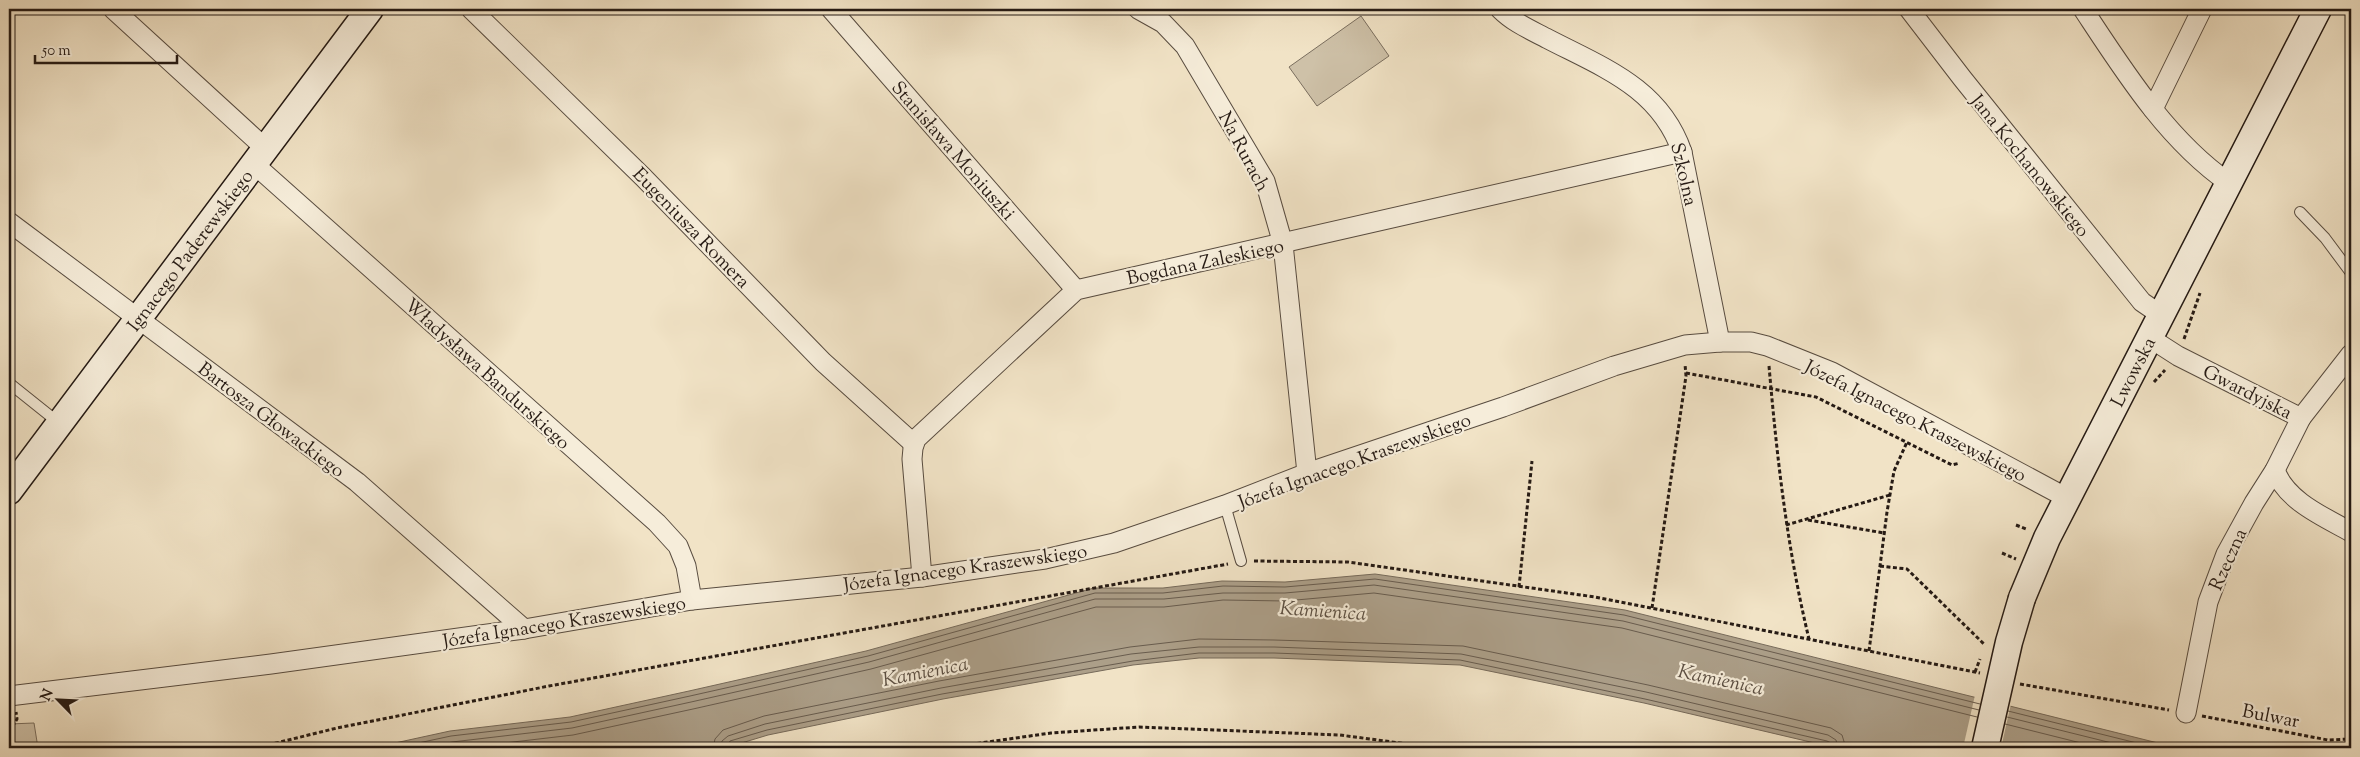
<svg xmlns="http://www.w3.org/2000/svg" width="2360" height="757" viewBox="0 0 2360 757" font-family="'Sorts Mill Goudy',serif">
  <rect width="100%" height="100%" fill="#f1e3c6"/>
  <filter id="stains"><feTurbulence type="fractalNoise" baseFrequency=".004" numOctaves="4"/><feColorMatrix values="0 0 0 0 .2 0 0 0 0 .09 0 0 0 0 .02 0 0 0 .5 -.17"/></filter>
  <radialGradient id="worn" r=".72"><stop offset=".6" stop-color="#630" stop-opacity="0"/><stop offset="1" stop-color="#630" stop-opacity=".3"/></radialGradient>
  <g fill="#cec1a8" stroke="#7a6e5e">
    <polygon points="1361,16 1389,56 1317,106 1289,67"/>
    <polygon points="34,723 38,748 9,748 9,724"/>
  </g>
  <polygon fill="#ac9f89" stroke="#766a5a" points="1375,574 1625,610 2178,748 1836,748 1644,703 1460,665 1274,658 1199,658 1133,665 943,699 768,735 725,748 372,748 450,731 570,717 689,691 866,651 1094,588 1163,588 1222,581 1285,582"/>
  <polygon fill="#f1e3c6" points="1975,695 2011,704 2001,748 1963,748"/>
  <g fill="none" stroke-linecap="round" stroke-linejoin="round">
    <g stroke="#685c4e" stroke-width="1">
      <polyline points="2008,711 2157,748"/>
      <polyline points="2007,717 2132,748"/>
      <polyline points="2005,724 2101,748"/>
      <polyline points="395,748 451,736 571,722 690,696 868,656 1095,593 1163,593 1223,586 1285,587 1375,579 1624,615 1980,704"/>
      <polyline points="423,748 452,742 572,728 691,702 869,662 1095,599 1164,599 1223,593 1285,593 1374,585 1623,621 1979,710"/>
      <polyline points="462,748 573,735 693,709 871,669 1096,607 1164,607 1223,600 1285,601 1374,593 1622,628 1977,717"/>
      <polyline points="713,748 715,739 723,730 764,716 939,681 1130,647 1199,639 1274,640 1463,646 1648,685 1831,728 1842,735 1846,748"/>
      <polyline points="721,748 722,741 728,736 765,724 941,688 1131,654 1199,647 1274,647 1461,654 1646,692 1828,735 1836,740 1838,748"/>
      <polyline points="727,748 730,741 767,730 942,694 1133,661 1199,653 1274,653 1460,660 1645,699 1827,741 1831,743 1832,748"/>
    </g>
    <g stroke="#584c40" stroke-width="12">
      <g id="lane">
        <polyline points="2300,212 2325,238 2351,273"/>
        <polyline points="9,383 59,423"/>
        <polyline points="1225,505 1241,561"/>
      </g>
    </g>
    <g stroke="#584c40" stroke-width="21">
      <g id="street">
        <polyline points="113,9 266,149"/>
        <polyline points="471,9 643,177 823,362 914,444"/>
        <polyline points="831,9 1076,290"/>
        <polyline points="1138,9 1163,23 1185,46 1265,181 1283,244 1307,473"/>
        <path d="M1500,9C1514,23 1531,30 1548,39C1604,68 1660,88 1682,152L1720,342"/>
        <polyline points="1909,9 1962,78 2142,302 2161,315"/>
        <path d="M2083,9C2124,71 2167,140 2229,183"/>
        <polyline points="2153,109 2202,9"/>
        <polyline points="254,164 657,523 678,546 686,566 692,600"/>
        <polyline points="9,222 357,482 524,629"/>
        <polyline points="2150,338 2178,356 2301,418 2351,354"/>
        <path d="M2275,470C2286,501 2324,517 2351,532"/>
        <polyline points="922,577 912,459 913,448 916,439 1076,290 1682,152"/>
        <polyline points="9,696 271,664 524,629 692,600 922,577 1045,559 1114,543 1225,505 1307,473 1503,407 1614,366 1685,345 1720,342 1751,342 1767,346 1832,372 2067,498"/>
        <polyline points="2186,713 2208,602 2226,554 2254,503 2275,470 2301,418"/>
      </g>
    </g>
    <g stroke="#251a14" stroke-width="29">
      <g id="secondary">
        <path id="s1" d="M9,491L370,9"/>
        <path id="s2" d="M2022,598L2047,538L2318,9"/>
      </g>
    </g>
    <g stroke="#251a14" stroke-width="3" stroke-dasharray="4 2.5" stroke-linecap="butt">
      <polyline points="2184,339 2200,293"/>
      <path d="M1769,366C1777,458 1787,548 1809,639"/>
      <polyline points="1686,373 1816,397 1952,465 1960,463"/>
      <polyline points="2154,382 2165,370"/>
      <polyline points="1808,520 1884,533"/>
      <polyline points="1786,525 1890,495"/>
      <polyline points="2016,525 2026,529"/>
      <polyline points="2002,553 2016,559"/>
      <polyline points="1254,561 1348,562 1595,597 1980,673"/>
      <polyline points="1880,566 1907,569 1985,645"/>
      <polyline points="1519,587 1532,461"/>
      <polyline points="1652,608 1686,376 1685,364"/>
      <polyline points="1869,651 1887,512 1894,471 1907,442"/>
      <polyline points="1975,672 1980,659"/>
      <polyline points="2020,684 2169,710"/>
      <polyline points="2202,716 2328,740 2351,739"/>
      <polyline points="9,732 17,719 16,712"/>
      <polyline points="256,748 337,728 549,686 1228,564"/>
      <polyline points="945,748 1051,733 1139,727 1340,735 1437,748"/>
    </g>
    <use href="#lane" stroke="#f6edda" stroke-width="10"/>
    <use href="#street" stroke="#f6edda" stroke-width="19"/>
    <use href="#secondary" stroke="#f6edda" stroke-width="26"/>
    <g stroke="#251a14" stroke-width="29" stroke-linecap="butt">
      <polyline id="secondary-bridge" points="1985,748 2009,642 2022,598"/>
    </g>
    <use href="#secondary-bridge" stroke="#f6edda" stroke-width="26"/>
  </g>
  <g text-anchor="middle" stroke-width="4.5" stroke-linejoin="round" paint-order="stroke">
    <g font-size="19" fill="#251a14" stroke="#f6edda">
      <text transform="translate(954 150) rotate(49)" y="7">Stanisława Moniuszki</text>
      <text transform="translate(1245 151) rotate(62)" y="7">Na Rurach</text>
      <text transform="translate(2031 165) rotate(51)" y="7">Jana Kochanowskiego</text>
      <text transform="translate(1685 174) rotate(77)" y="7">Szkolna</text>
      <text transform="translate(692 227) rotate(46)" y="7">Eugeniusza Romera</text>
      <text dy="7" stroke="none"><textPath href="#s1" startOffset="301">Ignacego Paderewskiego</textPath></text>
      <text transform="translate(1205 261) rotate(-12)" y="7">Bogdana Zaleskiego</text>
      <text dy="7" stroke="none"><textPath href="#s2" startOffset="252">Lwowska</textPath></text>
      <text transform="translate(488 373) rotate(42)" y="7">Władysława Bandurskiego</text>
      <text transform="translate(2248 391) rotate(27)" y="7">Gwardyjska</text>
      <text transform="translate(272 419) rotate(37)" y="7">Bartosza Głowackiego</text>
      <text transform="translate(1916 420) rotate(27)" y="7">Józefa Ignacego Kraszewskiego</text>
      <text transform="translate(1354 460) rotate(-20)" y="7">Józefa Ignacego Kraszewskiego</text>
      <text transform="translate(2227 559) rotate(-66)" y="7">Rzeczna</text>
      <text transform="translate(965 567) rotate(-8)" y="7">Józefa Ignacego Kraszewskiego</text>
      <text transform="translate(564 621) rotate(-9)" y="7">Józefa Ignacego Kraszewskiego</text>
      <text transform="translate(2271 715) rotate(11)" y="7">Bulwar</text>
    </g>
    <g font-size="20" font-style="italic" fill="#5b4f43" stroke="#f6edda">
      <text transform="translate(1323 610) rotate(4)" y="7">Kamienica</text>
      <text transform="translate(925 671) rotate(-11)" y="7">Kamienica</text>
      <text transform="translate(1721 679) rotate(12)" y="7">Kamienica</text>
    </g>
  </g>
  <rect width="2360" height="757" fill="none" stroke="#f1e3c6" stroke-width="30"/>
  <rect x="10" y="10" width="2340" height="737" fill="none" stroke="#251a14" stroke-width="2.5"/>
  <rect x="15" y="15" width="2330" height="727" fill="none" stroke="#251a14"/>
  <g transform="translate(58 700) rotate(294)" stroke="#f6edda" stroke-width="4" paint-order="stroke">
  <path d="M0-4L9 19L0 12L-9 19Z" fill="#251a14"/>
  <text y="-8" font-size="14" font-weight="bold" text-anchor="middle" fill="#251a14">N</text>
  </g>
  <path d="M35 55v8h142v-8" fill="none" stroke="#251a14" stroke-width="2.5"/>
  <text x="42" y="55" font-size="15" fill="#251a14" stroke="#f6edda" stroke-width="4" paint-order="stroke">50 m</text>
  <rect width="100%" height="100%" filter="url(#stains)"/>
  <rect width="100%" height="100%" fill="url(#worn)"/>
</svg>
